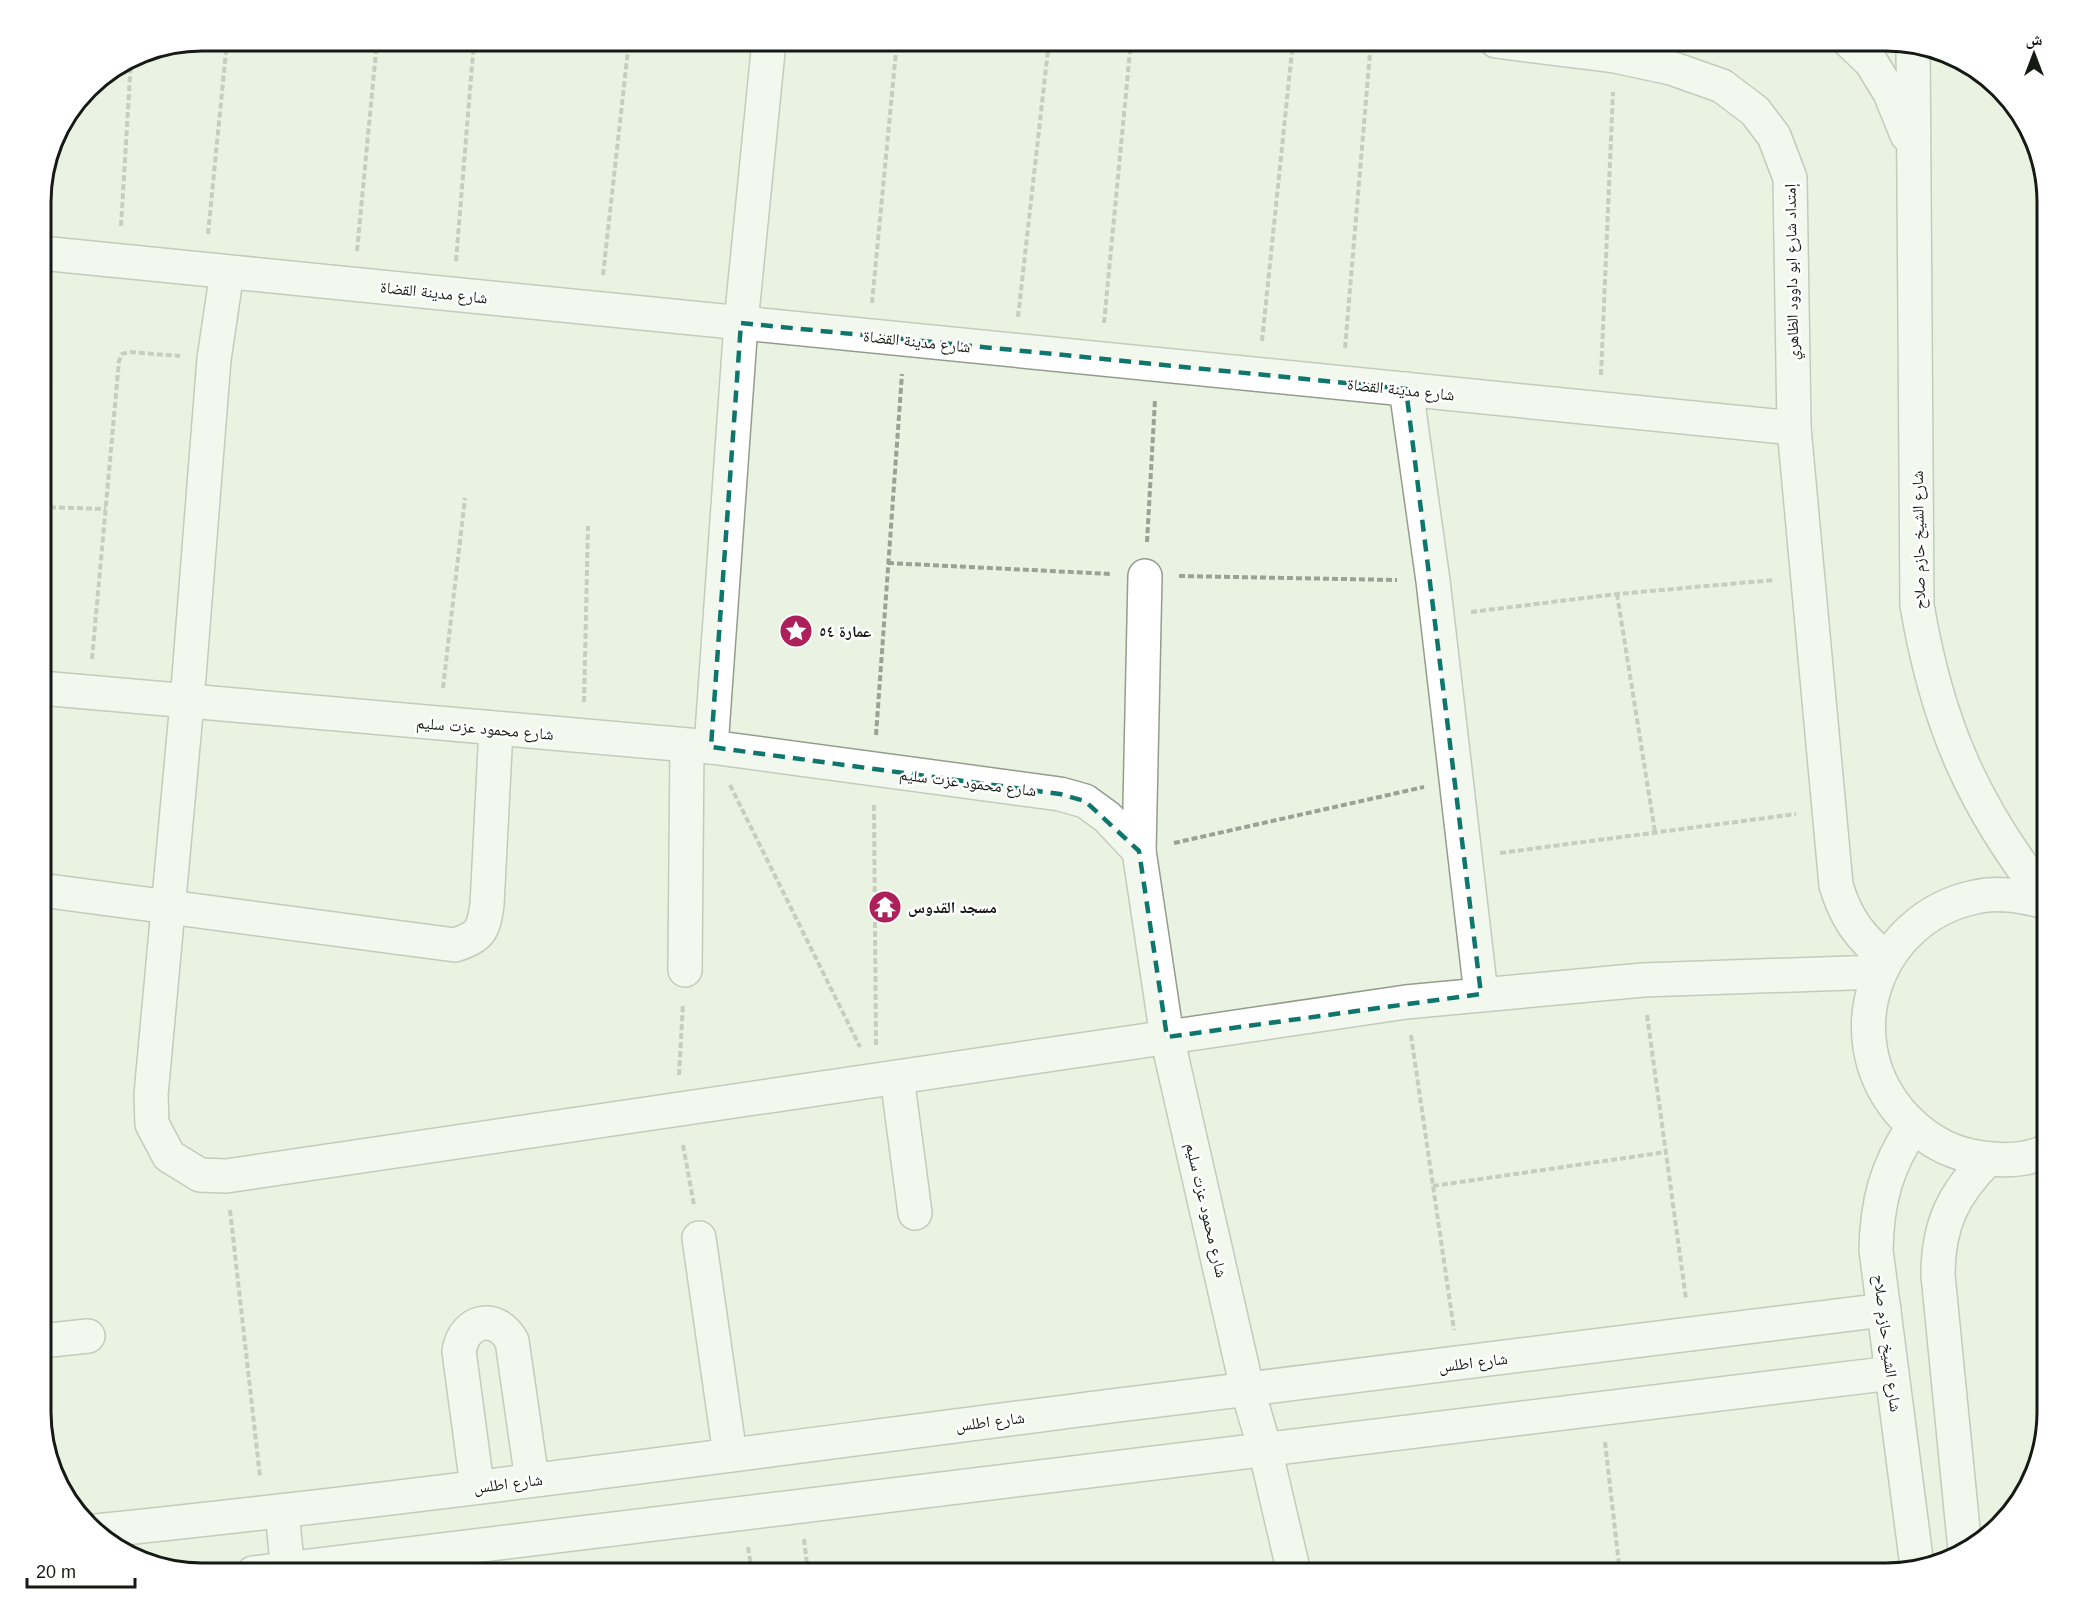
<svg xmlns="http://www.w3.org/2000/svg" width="2088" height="1614" viewBox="0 0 2088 1614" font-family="Arial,'Noto Naskh Arabic',sans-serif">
  <rect width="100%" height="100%" fill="#eaf3e2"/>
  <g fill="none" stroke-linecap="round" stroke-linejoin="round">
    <g stroke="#949d8d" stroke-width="36">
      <g id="minor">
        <polyline points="41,253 1794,428"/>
        <polyline points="227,272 214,359 187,702 151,1095 152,1124 169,1156 200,1175 226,1176 1406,1002 1643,980 1879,972"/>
        <polyline points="1406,389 1433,581 1481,994"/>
        <polyline points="41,688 711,747 1060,794 1085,801 1107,817 1139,851 1167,1037 1247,1388 1265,1449 1294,1573"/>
        <polyline points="711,747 741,323 769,41"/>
        <polyline points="1139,851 1145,576"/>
        <path d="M41,890L455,945C481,936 483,931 487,905L496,729"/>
        <polyline points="685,970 687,746"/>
        <polyline points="897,1077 915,1213"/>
        <polyline points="699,1238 730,1455"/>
        <polyline points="41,1341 88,1336"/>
        <path d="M477,1486L459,1351C464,1320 496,1312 512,1341L532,1480"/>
        <polyline points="282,1511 288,1573"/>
      </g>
    </g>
    <g stroke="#949d8d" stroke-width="36">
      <g id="tertiary">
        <path d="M1496,41L1615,56L1671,68L1722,86L1755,111L1774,136L1790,178L1794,428L1836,885C1845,916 1860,939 1887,958"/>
        <polyline points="1849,41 1871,62 1890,93 1907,135"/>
        <path d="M1913,45L1917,605C1937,724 1973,806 2047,900"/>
        <path d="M2047,902C2024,897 2000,891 1975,897C1877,918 1835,1033 1899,1111C1918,1133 1942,1150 1971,1156C1996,1161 2024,1162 2047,1151"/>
        <path d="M1913,1127C1886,1167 1877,1202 1876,1250L1917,1566"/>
        <path d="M96,1531C435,1496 773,1449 1111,1406C1369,1373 1627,1344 1884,1310"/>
        <path d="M1965,1550L1938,1275C1938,1225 1953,1194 1988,1159"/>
        <polyline points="253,1573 1892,1373"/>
      </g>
    </g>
    <g stroke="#9ba295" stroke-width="4" stroke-dasharray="6 3" stroke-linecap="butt">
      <polyline points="121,226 131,59"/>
      <polyline points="208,234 227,41"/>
      <polyline points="357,251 377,41"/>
      <polyline points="456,261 474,41"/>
      <polyline points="603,275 629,41"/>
      <polyline points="872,303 897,41"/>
      <polyline points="1018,317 1049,41"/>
      <polyline points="1104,323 1131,41"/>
      <polyline points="1262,341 1293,41"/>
      <polyline points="1345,348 1371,41"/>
      <polyline points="1601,375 1613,92"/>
      <polyline points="41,507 106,509"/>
      <polyline points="1147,542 1155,400"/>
      <polyline points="888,563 1112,574"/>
      <polyline points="1179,576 1397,580"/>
      <polyline points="1617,594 1655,832"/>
      <polyline points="1471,612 1617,594 1774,580"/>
      <polyline points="92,659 119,361 122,354 129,352 180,356"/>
      <polyline points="443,688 465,498"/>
      <polyline points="584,702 588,526"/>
      <polyline points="876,735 902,374"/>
      <polyline points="730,785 860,1047"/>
      <polyline points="874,805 876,1047"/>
      <polyline points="1174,843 1424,787"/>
      <polyline points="1500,853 1796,814"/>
      <polyline points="1647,1015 1686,1299"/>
      <polyline points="1411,1035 1454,1330"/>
      <polyline points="679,1075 683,1004"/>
      <polyline points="683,1145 694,1205"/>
      <polyline points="1433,1186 1666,1152"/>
      <polyline points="230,1210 260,1477"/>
      <polyline points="1605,1442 1620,1573"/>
      <polyline points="804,1539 808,1573"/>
      <polyline points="748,1547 752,1573"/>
    </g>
    <use href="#minor" stroke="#fff" stroke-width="33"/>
    <use href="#tertiary" stroke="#fff" stroke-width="33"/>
  </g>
  <path d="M0 0H2088V1614H0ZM741,323L1406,389L1481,994L1167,1037L1139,851L1085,801L1060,794L711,747Z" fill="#eaf3e2" fill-opacity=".55" fill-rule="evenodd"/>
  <path fill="none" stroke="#0f766e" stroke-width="4.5" stroke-dasharray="12 8" stroke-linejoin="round" d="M741,323L1406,389L1481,994L1167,1037L1139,851L1085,801L1060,794L711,747Z"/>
  <defs>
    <g id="sight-disc" transform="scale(1.725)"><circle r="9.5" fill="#ae205a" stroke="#fff"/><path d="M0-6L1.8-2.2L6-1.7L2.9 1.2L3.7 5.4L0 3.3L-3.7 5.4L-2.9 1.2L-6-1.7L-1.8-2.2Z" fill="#fff"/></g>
    <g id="temple-disc" transform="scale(1.725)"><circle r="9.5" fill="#ae205a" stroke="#fff"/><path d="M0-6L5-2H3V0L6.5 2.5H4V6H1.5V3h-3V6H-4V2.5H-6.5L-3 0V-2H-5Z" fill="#fff"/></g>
  </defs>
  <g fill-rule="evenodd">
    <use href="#sight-disc" x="796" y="631"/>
    <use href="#temple-disc" x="885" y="907"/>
  </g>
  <g text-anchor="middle" stroke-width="5" stroke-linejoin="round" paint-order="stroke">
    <g font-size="16" fill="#161a14" stroke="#fff">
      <text transform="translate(1791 272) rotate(-91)" y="6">إمتداد شارع ابو داوود الظاهري</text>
      <text transform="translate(434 292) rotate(6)" y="6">شارع مدينة القضاة</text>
      <text transform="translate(917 341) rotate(6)" y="6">شارع مدينة القضاة</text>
      <text transform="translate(1401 389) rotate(6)" y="6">شارع مدينة القضاة</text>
      <text transform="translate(1918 540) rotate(-91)" y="6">شارع الشيخ حازم صلاح</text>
      <text transform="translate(485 728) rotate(5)" y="6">شارع محمود عزت سليم</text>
      <text transform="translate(968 782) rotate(7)" y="6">شارع محمود عزت سليم</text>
      <text transform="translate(1207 1210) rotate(77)" y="6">شارع محمود عزت سليم</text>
      <text transform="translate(1888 1343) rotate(83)" y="6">شارع الشيخ حازم صلاح</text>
      <text transform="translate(1473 1362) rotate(-7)" y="6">شارع اطلس</text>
      <text transform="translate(990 1421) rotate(-7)" y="6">شارع اطلس</text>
      <text transform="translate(508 1483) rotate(-7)" y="6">شارع اطلس</text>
    </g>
    <g font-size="16" font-weight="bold" fill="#161a14" stroke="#fff" text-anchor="start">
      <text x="819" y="637">عمارة ٥٤</text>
      <text x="908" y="913">مسجد القدوس</text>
    </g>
  </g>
  <path d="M0 0H2088V1614H0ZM202 51H1886A151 151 0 0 1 2037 202V1412A151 151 0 0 1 1886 1563H202A151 151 0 0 1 51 1412V202A151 151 0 0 1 202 51Z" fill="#fff" fill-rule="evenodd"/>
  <path fill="none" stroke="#161a14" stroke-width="3" d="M202 51H1886A151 151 0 0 1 2037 202V1412A151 151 0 0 1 1886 1563H202A151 151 0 0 1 51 1412V202A151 151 0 0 1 202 51Z"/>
  <g transform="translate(2034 54)" stroke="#ffffff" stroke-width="4.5" paint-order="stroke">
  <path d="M0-4.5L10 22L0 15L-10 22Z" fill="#161a14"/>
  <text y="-9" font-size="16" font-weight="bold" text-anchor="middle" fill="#161a14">ش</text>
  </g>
  <path d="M27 1578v9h108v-9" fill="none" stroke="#161a14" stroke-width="3"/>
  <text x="36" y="1578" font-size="18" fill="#161a14" stroke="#ffffff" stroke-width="4.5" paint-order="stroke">20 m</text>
</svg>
